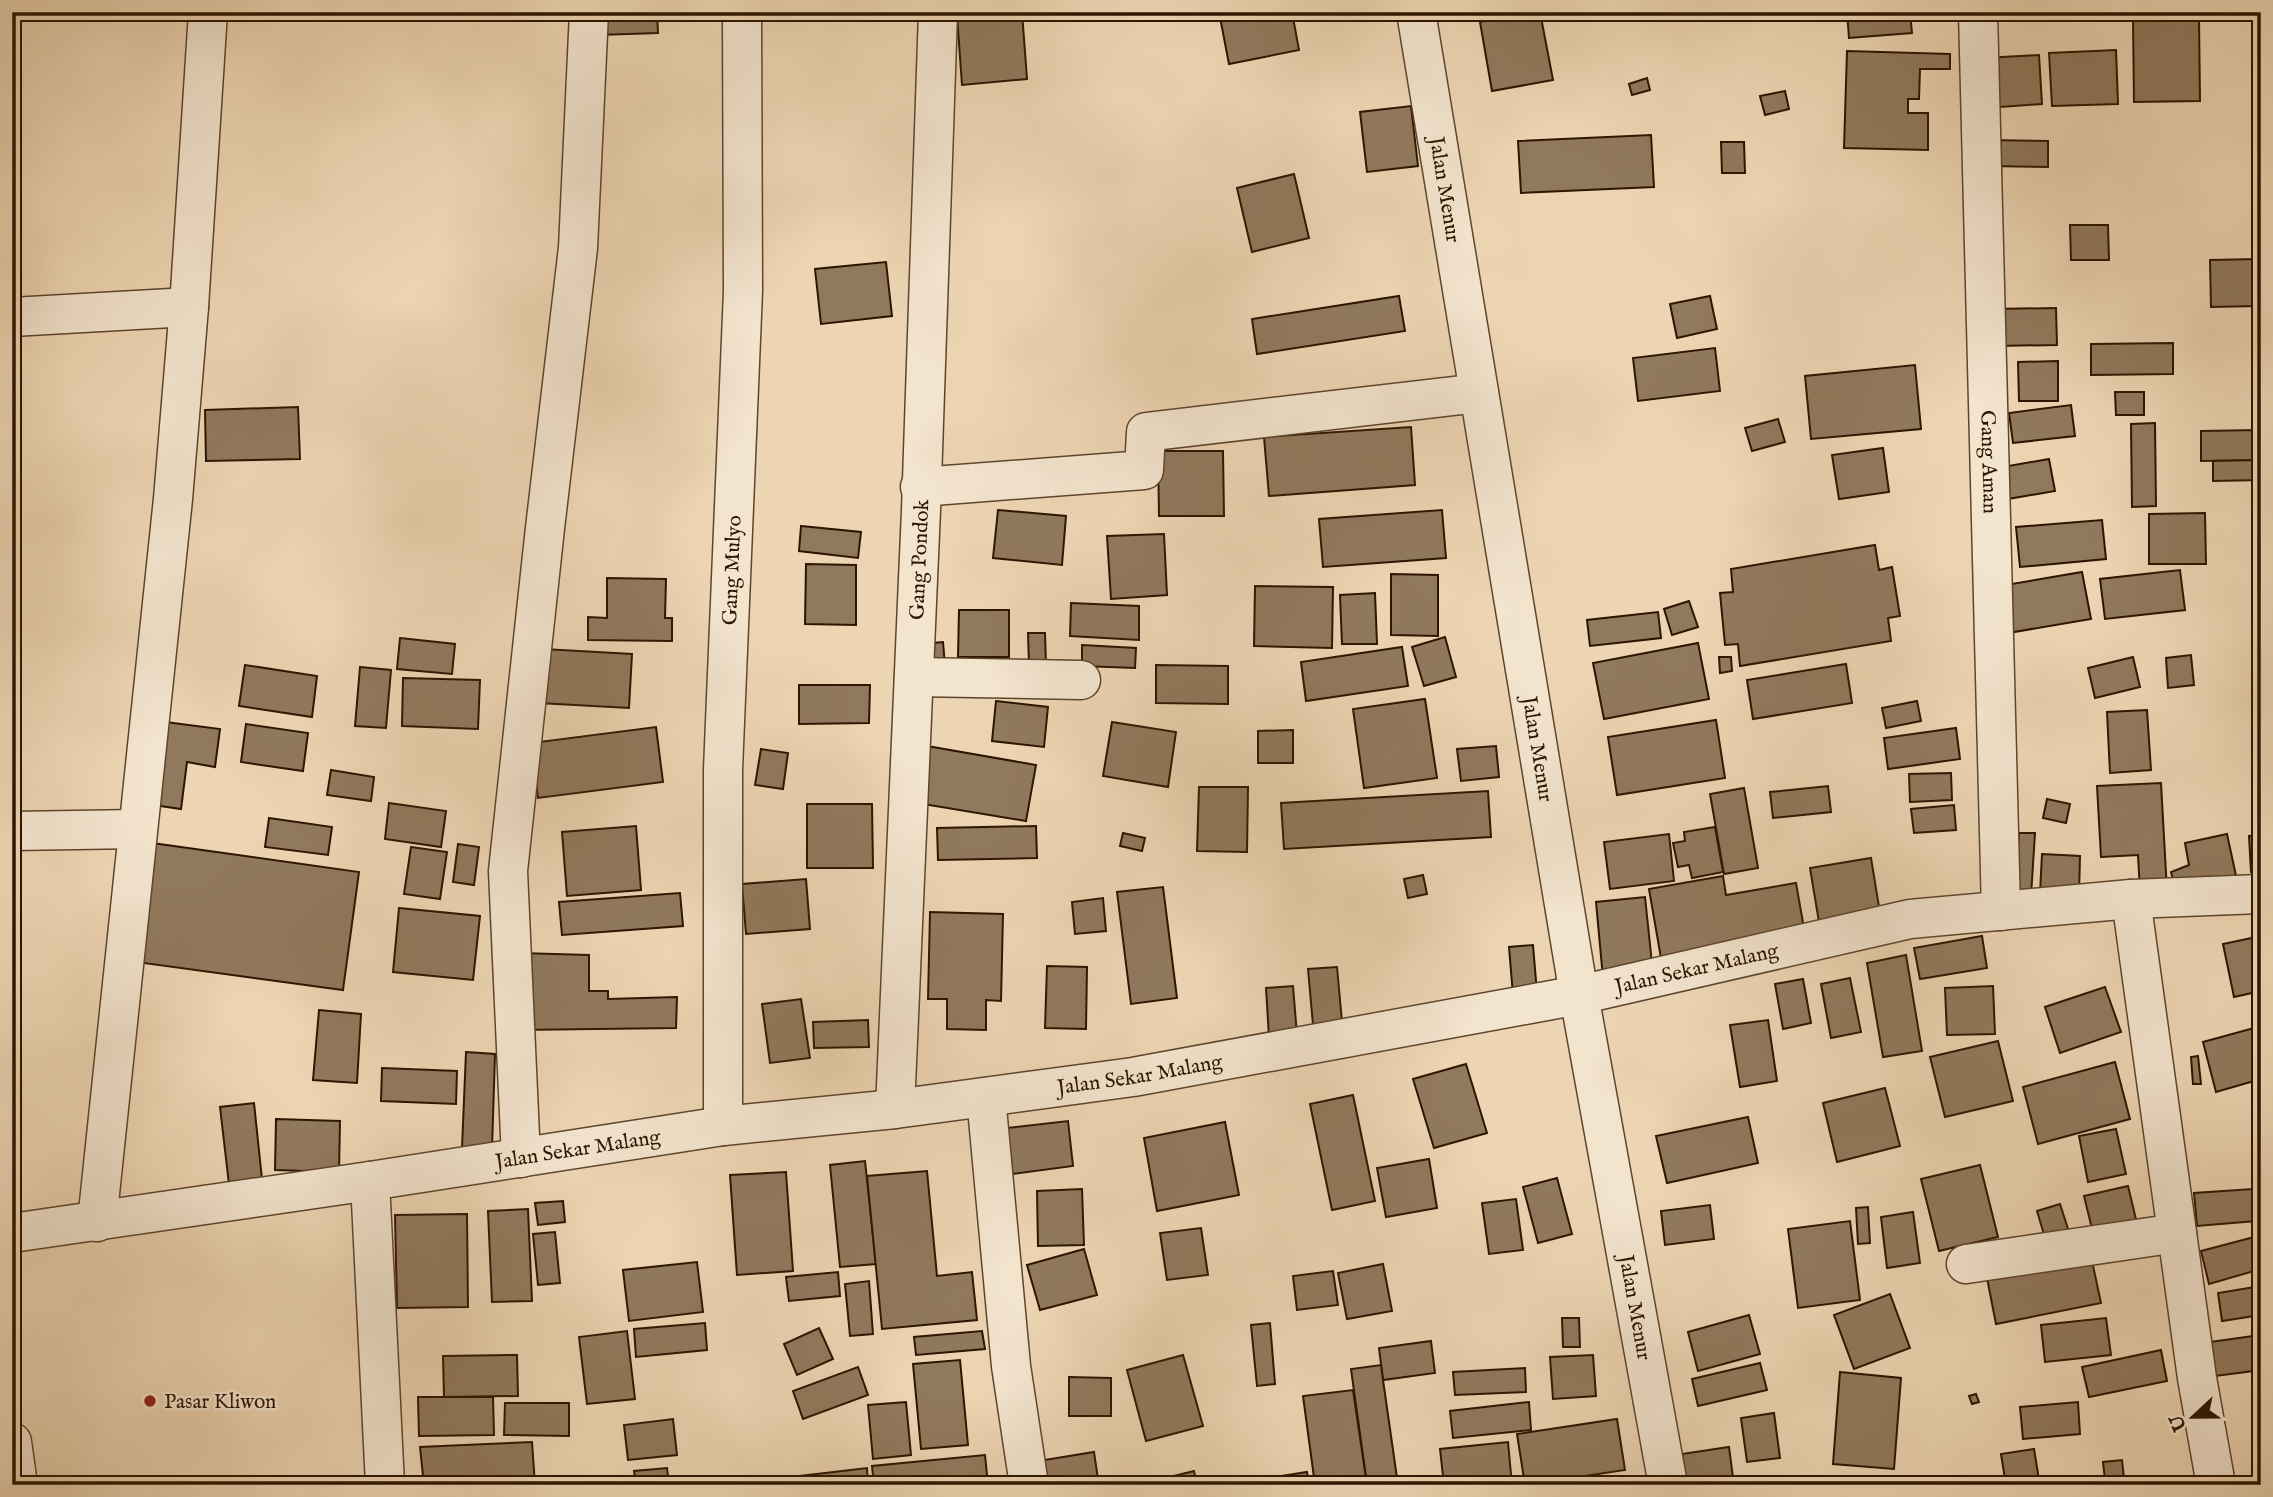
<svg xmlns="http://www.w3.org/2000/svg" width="2273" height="1497" viewBox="0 0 2273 1497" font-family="'IM FELL English',serif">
  <rect width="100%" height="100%" fill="#edd5b3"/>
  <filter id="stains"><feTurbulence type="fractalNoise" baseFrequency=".00286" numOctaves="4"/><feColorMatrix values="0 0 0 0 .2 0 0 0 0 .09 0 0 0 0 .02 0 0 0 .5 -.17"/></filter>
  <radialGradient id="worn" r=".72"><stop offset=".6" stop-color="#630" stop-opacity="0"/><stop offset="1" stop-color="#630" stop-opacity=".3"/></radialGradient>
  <g fill="#91795d" stroke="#2d1500" stroke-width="2">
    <polygon points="598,12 657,12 658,33 599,35"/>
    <polygon points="992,12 1022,12 1027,79 962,85 957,15"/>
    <polygon points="1219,12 1292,12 1299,50 1229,64"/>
    <polygon points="1532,12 1540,12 1553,80 1492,91 1480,22"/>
    <polygon points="1847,12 1910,12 1912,33 1849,38"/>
    <polygon points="2199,18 2200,101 2134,102 2133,19"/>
    <polygon points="2116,50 2118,104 2052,106 2049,53"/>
    <polygon points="1847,51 1950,54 1950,69 1920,69 1919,99 1908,99 1908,113 1928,113 1928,150 1844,148"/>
    <polygon points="2039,55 2042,104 1987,108 1984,58"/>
    <polygon points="1647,78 1650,90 1632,95 1629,84"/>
    <polygon points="1785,91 1789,109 1765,115 1760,96"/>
    <polygon points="1411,106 1418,166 1367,172 1360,112"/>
    <polygon points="1651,135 1654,187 1521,193 1518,141"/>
    <polygon points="1988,140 2048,141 2048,167 1988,166"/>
    <polygon points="1721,142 1744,142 1745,173 1722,173"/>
    <polygon points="1294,174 1309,238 1252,252 1237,188"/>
    <polygon points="2070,225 2108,225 2109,260 2071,260"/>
    <polygon points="2257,259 2258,306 2211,307 2210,260"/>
    <polygon points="886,262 892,316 821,324 815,269"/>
    <polygon points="1399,296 1405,331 1257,354 1252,319"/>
    <polygon points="1710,296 1717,329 1677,338 1670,304"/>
    <polygon points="2056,308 2057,345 1994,346 1993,309"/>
    <polygon points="2173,343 2173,374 2091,375 2091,344"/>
    <polygon points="1715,348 1720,391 1638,401 1633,358"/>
    <polygon points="2058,361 2058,401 2019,401 2018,362"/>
    <polygon points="1915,365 1921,429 1811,439 1805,376"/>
    <polygon points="2115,392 2144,392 2144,415 2116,415"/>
    <polygon points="2071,405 2075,436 2013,443 2009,413"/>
    <polygon points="298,407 300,459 206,461 205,410"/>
    <polygon points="1778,419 1785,442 1752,451 1745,428"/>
    <polygon points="2155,423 2156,506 2132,507 2131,424"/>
    <polygon points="1411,427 1415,485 1269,496 1264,437"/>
    <polygon points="2259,430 2260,460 2201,461 2201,431"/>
    <polygon points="1883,448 1889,492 1839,499 1832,455"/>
    <polygon points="1158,451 1223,451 1224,516 1159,516"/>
    <polygon points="2049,459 2055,491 2002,500 1997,468"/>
    <polygon points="2260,460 2261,480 2213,481 2213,461"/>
    <polygon points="998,510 1066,516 1062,565 993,558"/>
    <polygon points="1442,510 1446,558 1323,567 1319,519"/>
    <polygon points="2205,513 2206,564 2149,564 2149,514"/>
    <polygon points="2102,520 2106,559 2020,567 2016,527"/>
    <polygon points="801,526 861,532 858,558 799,551"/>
    <polygon points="1164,534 1167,595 1111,599 1107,536"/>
    <polygon points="1875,545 1879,570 1892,567 1900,616 1888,618 1891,641 1740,666 1738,644 1725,645 1720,593 1733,592 1731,569"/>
    <polygon points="806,564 856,565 856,625 805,624"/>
    <polygon points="2180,570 2185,610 2105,619 2100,579"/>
    <polygon points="2082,572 2091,619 2008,633 2000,586"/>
    <polygon points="1391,574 1438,575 1438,636 1391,635"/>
    <polygon points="607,578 666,579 665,618 672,618 672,641 588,640 588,617 607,618"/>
    <polygon points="1255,586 1333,587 1332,648 1254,646"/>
    <polygon points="1375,593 1377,644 1342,644 1340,595"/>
    <polygon points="1689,601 1698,627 1672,635 1664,609"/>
    <polygon points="1071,603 1139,606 1139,640 1070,636"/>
    <polygon points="959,610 1009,610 1009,657 958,657"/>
    <polygon points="1658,612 1661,638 1590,646 1587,620"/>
    <polygon points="1028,633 1045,633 1046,666 1029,666"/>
    <polygon points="1445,637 1456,677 1424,686 1412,647"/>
    <polygon points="400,638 455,644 452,674 397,669"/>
    <polygon points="943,642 945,666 934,666 933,643"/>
    <polygon points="1698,643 1709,699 1604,719 1593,663"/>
    <polygon points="1082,645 1136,648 1135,668 1082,666"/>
    <polygon points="1402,647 1408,686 1306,701 1301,662"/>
    <polygon points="543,649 632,654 629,708 539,703"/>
    <polygon points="2191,655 2194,685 2168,688 2166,658"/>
    <polygon points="1719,657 1731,657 1732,671 1720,673"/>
    <polygon points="2133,657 2140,687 2095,698 2088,668"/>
    <polygon points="1846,664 1852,703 1753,719 1747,680"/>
    <polygon points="245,665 317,676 312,717 239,706"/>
    <polygon points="1156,665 1228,666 1228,704 1156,703"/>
    <polygon points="360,667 391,670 386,728 355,726"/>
    <polygon points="403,678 480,680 478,729 402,726"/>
    <polygon points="799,685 870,685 869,723 799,724"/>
    <polygon points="1425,699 1437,778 1364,788 1353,709"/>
    <polygon points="996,701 1048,707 1044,747 992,741"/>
    <polygon points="1917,701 1921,721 1886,728 1882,708"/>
    <polygon points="2147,710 2151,770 2110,773 2107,712"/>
    <polygon points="1716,720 1725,778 1617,795 1608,737"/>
    <polygon points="158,721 220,729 215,767 187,762 181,809 146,804"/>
    <polygon points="1112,722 1176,732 1168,787 1103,776"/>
    <polygon points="246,724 308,733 303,771 241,762"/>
    <polygon points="656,727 663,782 538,798 531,743"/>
    <polygon points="1956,728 1960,759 1888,769 1884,738"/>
    <polygon points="1293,730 1293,763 1258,763 1258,731"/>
    <polygon points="927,746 1036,765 1026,821 917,803"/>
    <polygon points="1496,746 1499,777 1461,781 1457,749"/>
    <polygon points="761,749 788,753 783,789 755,785"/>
    <polygon points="331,770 374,777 371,801 327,795"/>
    <polygon points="1951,773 1952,800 1910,802 1909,774"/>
    <polygon points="2161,783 2167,891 2140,892 2138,855 2101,857 2097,786"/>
    <polygon points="1828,786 1831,812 1773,818 1770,792"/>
    <polygon points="1199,787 1248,787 1247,852 1197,851"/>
    <polygon points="1744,788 1758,868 1724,874 1710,794"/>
    <polygon points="1488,791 1491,837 1284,849 1281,803"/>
    <polygon points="2047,799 2070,804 2066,823 2043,818"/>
    <polygon points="389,803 446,811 441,847 385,839"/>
    <polygon points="807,804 872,804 873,868 807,868"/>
    <polygon points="1954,805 1956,830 1914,833 1911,809"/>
    <polygon points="269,818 332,827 328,855 265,847"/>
    <polygon points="636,826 641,890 567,896 562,832"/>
    <polygon points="1036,826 1037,858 938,860 937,828"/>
    <polygon points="1715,827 1723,872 1692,878 1689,865 1678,867 1673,843 1685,841 1684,832"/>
    <polygon points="1123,833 1145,838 1142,851 1120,846"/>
    <polygon points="2019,833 2035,833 2031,896 2016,895"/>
    <polygon points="1669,834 1674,881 1610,889 1604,842"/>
    <polygon points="2227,834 2238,885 2177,894 2171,872 2189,865 2185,843"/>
    <polygon points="2261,835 2261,871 2251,872 2249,836"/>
    <polygon points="145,842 359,872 343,990 129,961"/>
    <polygon points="458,844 479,847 474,885 453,882"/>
    <polygon points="411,847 447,852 440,899 404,894"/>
    <polygon points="2042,854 2080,856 2079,894 2040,893"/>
    <polygon points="1871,858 1880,913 1819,922 1810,868"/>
    <polygon points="1423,875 1427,894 1408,898 1404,879"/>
    <polygon points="1723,876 1726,895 1796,883 1805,934 1661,958 1649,889"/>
    <polygon points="806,879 810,929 746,934 742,884"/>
    <polygon points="1163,887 1177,998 1131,1004 1117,892"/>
    <polygon points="680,893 683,926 562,935 559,902"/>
    <polygon points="1645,897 1653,973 1603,978 1596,902"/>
    <polygon points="1103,898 1106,931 1075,934 1072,902"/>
    <polygon points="399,908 480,916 473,980 393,972"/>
    <polygon points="930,912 1003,914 1001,1001 986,1000 986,1030 947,1029 947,999 928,999"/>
    <polygon points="1982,936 1987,968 1920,979 1914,948"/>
    <polygon points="2261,936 2261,991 2234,997 2223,944"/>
    <polygon points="1533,945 1537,993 1513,995 1509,947"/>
    <polygon points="519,953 589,955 589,991 608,991 608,999 677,997 676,1028 517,1030"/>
    <polygon points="1906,955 1922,1051 1883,1057 1867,963"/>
    <polygon points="1047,966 1087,967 1086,1029 1045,1028"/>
    <polygon points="1337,967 1342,1022 1313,1025 1308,969"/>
    <polygon points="1850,978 1861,1032 1831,1038 1821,984"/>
    <polygon points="1803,979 1811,1023 1783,1029 1775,984"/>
    <polygon points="1293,986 1297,1035 1269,1037 1266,988"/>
    <polygon points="1993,986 1995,1034 1947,1035 1945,988"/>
    <polygon points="2105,987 2121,1032 2060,1053 2045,1007"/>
    <polygon points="801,999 810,1058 770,1063 762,1004"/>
    <polygon points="319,1010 361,1014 357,1083 313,1080"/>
    <polygon points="868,1020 869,1047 814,1048 813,1022"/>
    <polygon points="1768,1020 1777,1081 1740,1087 1730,1025"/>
    <polygon points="2261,1026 2261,1079 2216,1092 2203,1042"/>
    <polygon points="1998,1041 2013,1101 1945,1117 1930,1057"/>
    <polygon points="466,1052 495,1054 492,1149 462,1148"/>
    <polygon points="2198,1056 2201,1084 2193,1084 2191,1057"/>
    <polygon points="2115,1062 2130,1119 2038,1144 2023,1087"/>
    <polygon points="1466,1064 1487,1133 1434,1148 1413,1079"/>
    <polygon points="382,1068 457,1071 456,1104 381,1101"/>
    <polygon points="1885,1088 1900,1146 1837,1162 1823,1103"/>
    <polygon points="1353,1095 1375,1201 1332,1210 1310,1104"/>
    <polygon points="254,1103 263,1189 230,1193 220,1107"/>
    <polygon points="1748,1117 1758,1163 1667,1183 1656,1136"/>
    <polygon points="276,1119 340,1121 339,1172 275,1170"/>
    <polygon points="1068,1121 1073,1166 997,1176 991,1130"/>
    <polygon points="1225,1122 1239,1195 1157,1211 1144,1138"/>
    <polygon points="2116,1129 2126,1174 2088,1182 2079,1136"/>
    <polygon points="1429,1159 1437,1208 1386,1217 1377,1168"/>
    <polygon points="865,1161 876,1264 840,1267 830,1165"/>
    <polygon points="1980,1165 1998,1237 1939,1251 1921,1179"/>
    <polygon points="927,1171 937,1276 972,1272 977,1320 882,1329 867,1176"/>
    <polygon points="786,1172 793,1271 737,1275 730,1175"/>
    <polygon points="1557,1178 1572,1234 1538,1243 1523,1187"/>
    <polygon points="2128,1186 2139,1232 2095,1241 2084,1196"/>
    <polygon points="1082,1189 1084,1245 1038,1246 1037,1191"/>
    <polygon points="2253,1189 2256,1221 2197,1226 2194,1193"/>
    <polygon points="1516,1199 1523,1250 1489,1254 1482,1203"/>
    <polygon points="563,1201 565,1222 538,1225 535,1203"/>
    <polygon points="2060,1204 2072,1241 2048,1248 2037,1211"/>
    <polygon points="1710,1205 1714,1239 1665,1245 1661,1211"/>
    <polygon points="1868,1207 1870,1243 1858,1244 1856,1208"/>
    <polygon points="528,1209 532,1301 492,1302 488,1211"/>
    <polygon points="1913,1212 1920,1263 1887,1268 1881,1217"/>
    <polygon points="467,1214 468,1307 397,1308 395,1215"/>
    <polygon points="1850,1221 1860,1300 1798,1308 1788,1229"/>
    <polygon points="1201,1228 1208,1275 1167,1280 1160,1233"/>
    <polygon points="555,1232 560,1283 538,1285 533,1234"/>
    <polygon points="2258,1236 2261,1248 2261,1269 2209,1284 2201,1251"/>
    <polygon points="1084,1249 1097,1295 1040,1310 1027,1265"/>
    <polygon points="2091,1256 2101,1303 1996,1324 1987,1278"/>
    <polygon points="697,1262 703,1312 629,1321 623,1270"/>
    <polygon points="1383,1264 1392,1311 1347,1319 1338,1273"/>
    <polygon points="1333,1271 1338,1305 1297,1310 1293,1276"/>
    <polygon points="838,1272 840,1296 789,1301 786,1277"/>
    <polygon points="869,1281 873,1334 850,1336 845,1284"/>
    <polygon points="2261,1286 2261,1315 2222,1321 2218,1293"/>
    <polygon points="1890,1294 1910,1348 1854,1369 1834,1315"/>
    <polygon points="1749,1315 1760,1354 1698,1371 1688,1332"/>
    <polygon points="1562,1318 1579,1318 1580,1347 1563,1347"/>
    <polygon points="2106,1318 2111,1355 2045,1362 2041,1325"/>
    <polygon points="705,1323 707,1350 636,1357 634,1329"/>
    <polygon points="1270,1323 1275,1384 1257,1386 1251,1325"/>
    <polygon points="819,1328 833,1359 797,1375 784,1344"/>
    <polygon points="627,1331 635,1399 587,1404 579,1337"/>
    <polygon points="982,1331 985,1349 916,1355 914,1337"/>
    <polygon points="2261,1335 2261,1370 2200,1378 2195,1344"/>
    <polygon points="1431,1341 1435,1373 1383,1380 1379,1348"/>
    <polygon points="2161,1350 2167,1381 2089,1397 2082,1367"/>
    <polygon points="517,1355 518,1396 444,1397 443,1356"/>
    <polygon points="1183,1355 1203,1426 1146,1441 1127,1370"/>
    <polygon points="1593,1355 1596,1396 1553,1399 1550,1357"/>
    <polygon points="960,1360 968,1445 921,1449 913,1364"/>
    <polygon points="1760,1363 1767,1390 1698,1406 1692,1379"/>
    <polygon points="1381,1365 1383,1380 1398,1485 1367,1485 1351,1369"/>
    <polygon points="858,1367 868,1395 803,1419 793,1391"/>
    <polygon points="1525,1368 1526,1392 1455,1395 1453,1372"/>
    <polygon points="1840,1372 1901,1378 1894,1469 1833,1464"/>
    <polygon points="1069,1377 1111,1378 1111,1416 1069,1416"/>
    <polygon points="1353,1390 1367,1485 1315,1485 1303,1396"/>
    <polygon points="1976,1394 1979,1402 1972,1404 1969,1396"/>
    <polygon points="418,1397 493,1397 494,1435 419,1436"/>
    <polygon points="906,1402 911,1455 873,1459 868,1405"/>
    <polygon points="1529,1402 1531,1430 1453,1438 1450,1411"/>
    <polygon points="2078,1402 2080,1434 2023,1439 2020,1407"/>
    <polygon points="505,1403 569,1403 569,1436 504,1435"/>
    <polygon points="1774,1413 1780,1458 1747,1462 1741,1418"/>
    <polygon points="673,1419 677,1455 628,1460 624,1425"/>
    <polygon points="1617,1419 1625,1470 1525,1485 1517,1434"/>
    <polygon points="532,1442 535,1485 424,1485 420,1447"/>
    <polygon points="1508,1442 1512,1485 1444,1485 1440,1449"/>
    <polygon points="1729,1447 1734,1485 1679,1485 1675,1455"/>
    <polygon points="2034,1449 2039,1480 2006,1485 2001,1454"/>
    <polygon points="1094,1452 1098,1479 1063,1485 1036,1485 1032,1462"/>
    <polygon points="985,1455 988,1485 874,1485 872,1466"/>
    <polygon points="2122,1460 2124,1478 2105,1480 2103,1462"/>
    <polygon points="667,1468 669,1485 636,1485 634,1471"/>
    <polygon points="867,1468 868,1485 801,1485 800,1476"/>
    <polygon points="1194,1471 1197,1485 1158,1485 1157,1480"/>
    <polygon points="1307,1472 1309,1485 1282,1485 1281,1476"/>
    <polygon points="1275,1476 1276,1485 1249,1485 1248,1480"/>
    <polygon points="2093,1481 2093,1485 2058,1485"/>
  </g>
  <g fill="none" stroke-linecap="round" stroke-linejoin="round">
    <g stroke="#5d452d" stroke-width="41">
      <g id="minor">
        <path id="s1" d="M1416,12L1579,995L1668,1485"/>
        <path id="s2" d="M1978,12L2001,911"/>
        <polyline points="12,317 189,307"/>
        <polyline points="920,487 1144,470 1146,432 1479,393"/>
        <polyline points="914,677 1081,680"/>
        <polyline points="12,831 138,829"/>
        <polyline points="2131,899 2197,1378 2216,1485"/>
        <polyline points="986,1097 1011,1366 1029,1485"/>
        <path id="s3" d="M895,1109L921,510L938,12"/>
        <path id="s4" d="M723,1126V770L743,291L742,12"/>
        <polyline points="521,1158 508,871 545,528 578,248 589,12"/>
        <polyline points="370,1181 385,1485"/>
        <polyline points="97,1222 173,499 189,307 208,12"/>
        <path id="s5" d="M12,1233L370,1181L723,1126L895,1109L1133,1077L1579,995L1910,919L2131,899L2261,894"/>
        <polyline points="1966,1264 2177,1233"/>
        <polyline points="12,1442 18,1485"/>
      </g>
    </g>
    <use href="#minor" stroke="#f3e4ce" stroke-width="38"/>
  </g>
  <circle fill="#8f2418" stroke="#f3e4ce" stroke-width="2.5" cx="150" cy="1401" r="7"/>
  <g text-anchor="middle" stroke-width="5" stroke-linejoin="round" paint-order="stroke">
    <g font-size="21" fill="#2d1500" stroke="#f3e4ce">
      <text dy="7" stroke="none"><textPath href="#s1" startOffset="180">Jalan Menur</textPath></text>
      <text dy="7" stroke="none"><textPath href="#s2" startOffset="450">Gang Aman</textPath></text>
      <text dy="7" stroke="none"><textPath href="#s3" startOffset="550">Gang Pondok</textPath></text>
      <text dy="7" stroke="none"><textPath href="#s4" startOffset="556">Gang Mulyo</textPath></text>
      <text dy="7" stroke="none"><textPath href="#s1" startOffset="747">Jalan Menur</textPath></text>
      <text dy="7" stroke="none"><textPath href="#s5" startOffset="1706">Jalan Sekar Malang</textPath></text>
      <text dy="7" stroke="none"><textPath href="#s5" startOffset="1139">Jalan Sekar Malang</textPath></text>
      <text dy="7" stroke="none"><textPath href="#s5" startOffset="572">Jalan Sekar Malang</textPath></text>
      <text dy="7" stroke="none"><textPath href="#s1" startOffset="1314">Jalan Menur</textPath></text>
    </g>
    <g font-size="21" fill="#2d1500" stroke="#f3e4ce" text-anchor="start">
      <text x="164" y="1408">Pasar Kliwon</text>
    </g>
  </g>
  <rect width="2273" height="1497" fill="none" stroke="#edd5b3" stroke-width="42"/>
  <rect x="14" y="14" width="2245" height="1469" fill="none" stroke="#2d1500" stroke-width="3.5"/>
  <rect x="21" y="21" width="2231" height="1455" fill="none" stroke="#2d1500" stroke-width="2"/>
  <g transform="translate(2193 1417) rotate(248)" stroke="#f3e4ce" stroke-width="5" paint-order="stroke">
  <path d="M0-5L12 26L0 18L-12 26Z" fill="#2d1500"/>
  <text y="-10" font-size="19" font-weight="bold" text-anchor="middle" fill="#2d1500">U</text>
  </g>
  <rect width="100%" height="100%" filter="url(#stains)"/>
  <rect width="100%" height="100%" fill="url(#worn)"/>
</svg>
